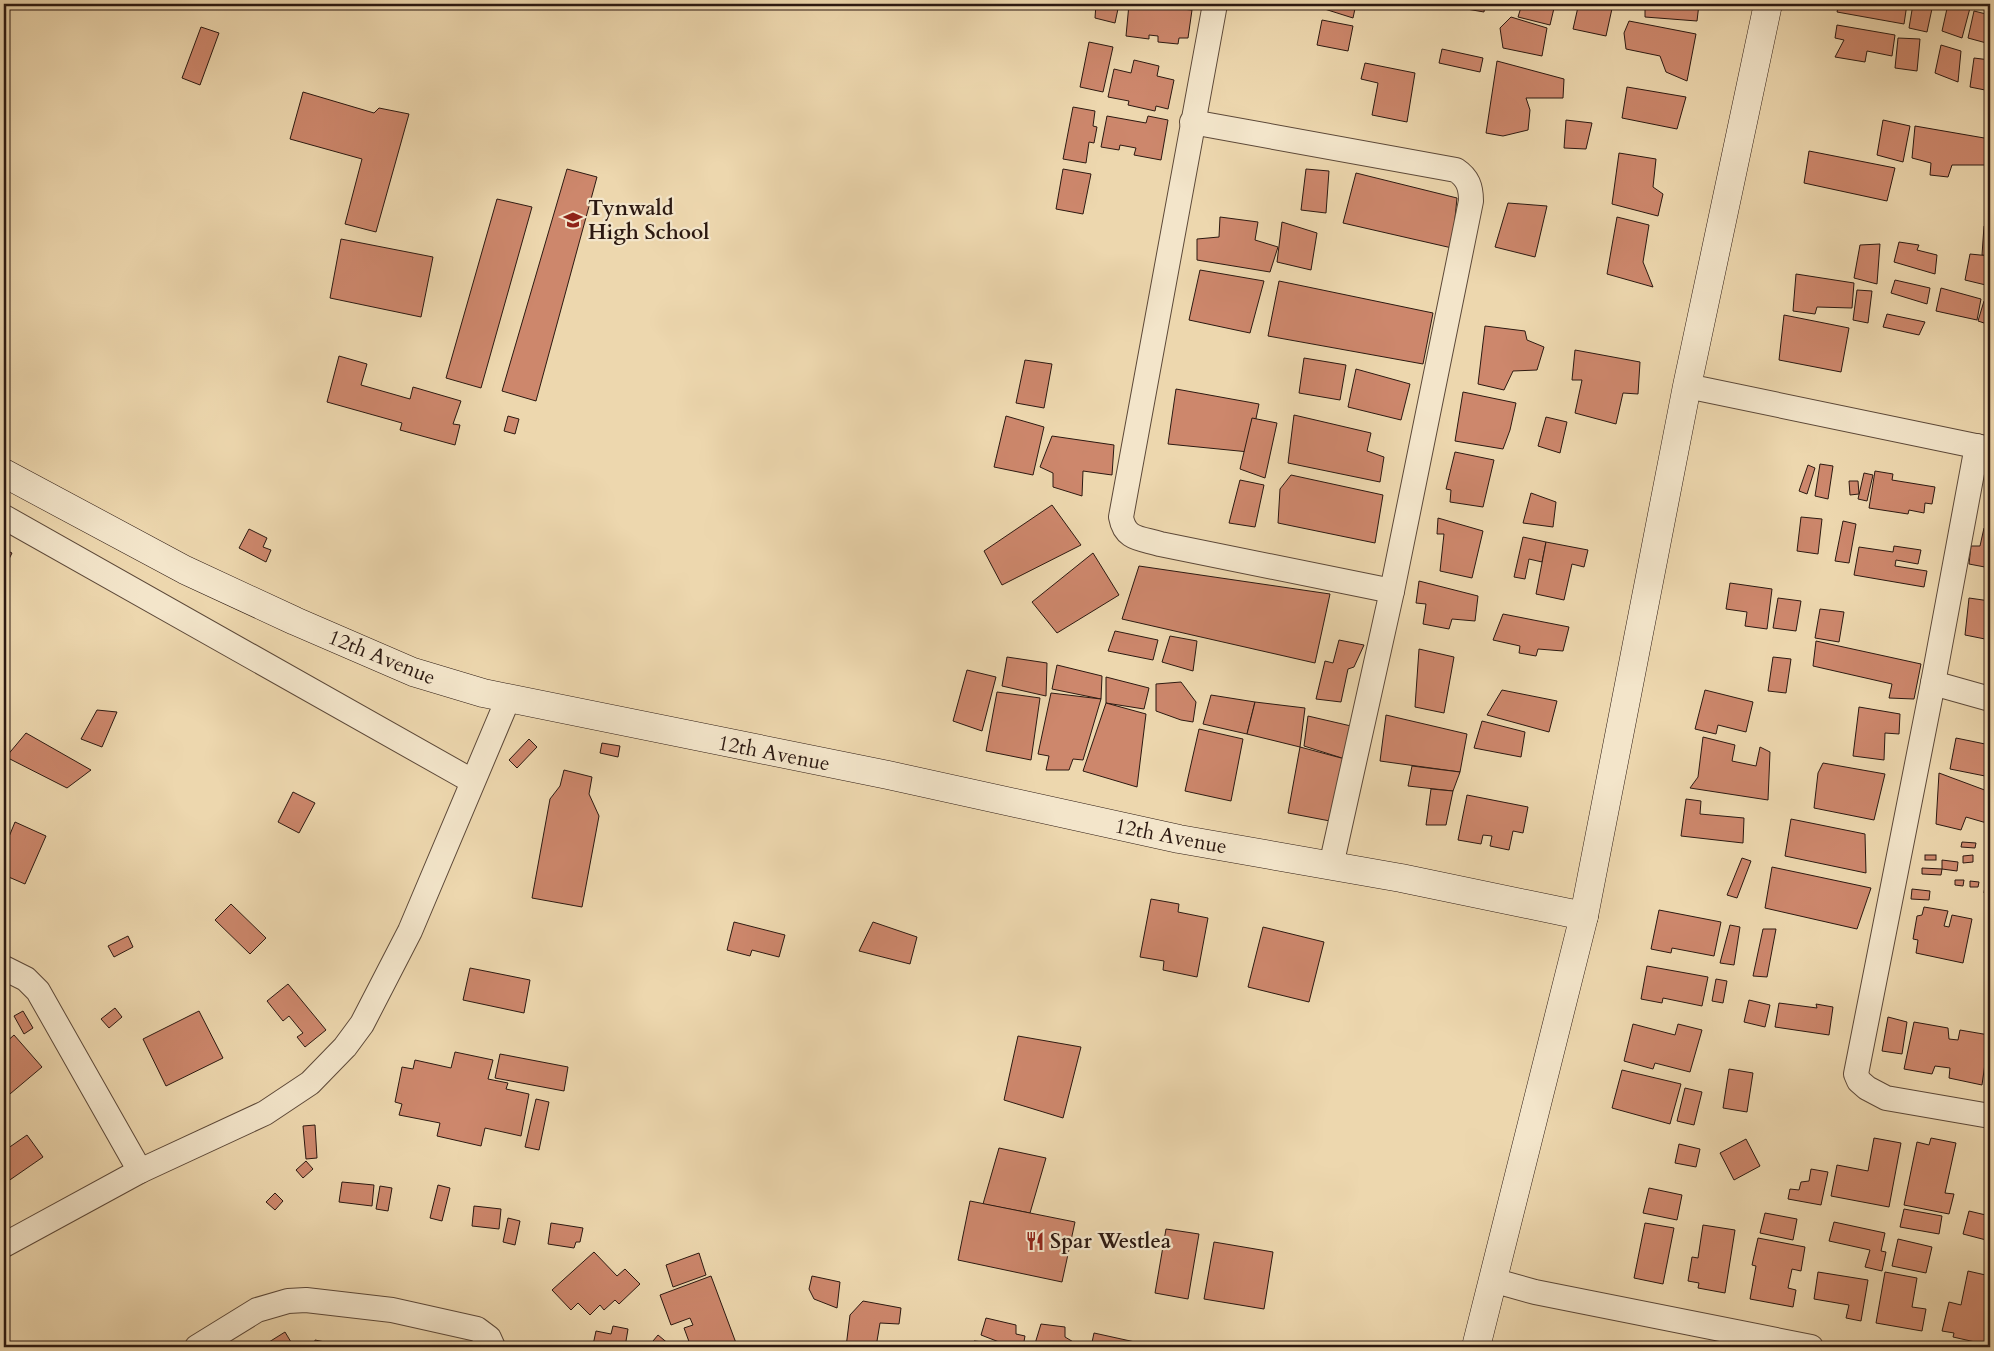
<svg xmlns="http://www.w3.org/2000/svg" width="1994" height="1351" viewBox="0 0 1994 1351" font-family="Cardo,serif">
  <rect width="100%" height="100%" fill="#edd7ae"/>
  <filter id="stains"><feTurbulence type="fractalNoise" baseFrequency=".004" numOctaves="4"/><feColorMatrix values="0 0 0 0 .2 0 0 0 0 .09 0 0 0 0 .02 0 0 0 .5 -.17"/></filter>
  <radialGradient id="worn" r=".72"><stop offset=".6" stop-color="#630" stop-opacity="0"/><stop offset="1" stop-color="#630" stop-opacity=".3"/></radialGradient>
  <g fill="#cd876c" stroke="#2c1911">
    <polygon points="1096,4 1119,4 1115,23 1095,18"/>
    <polygon points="1129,4 1192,10 1188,38 1179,38 1178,44 1158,42 1158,36 1149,35 1149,39 1126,36"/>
    <polygon points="1315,4 1356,4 1353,18 1315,6"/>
    <polygon points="1387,4 1418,4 1417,9"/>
    <polygon points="1454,4 1485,4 1484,12 1455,7"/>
    <polygon points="1522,4 1555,4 1550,25 1518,17"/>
    <polygon points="1584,4 1613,4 1606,36 1573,29 1578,7 1583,8"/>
    <polygon points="1645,4 1699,4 1697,21 1645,17"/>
    <polygon points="1839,4 1907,4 1904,24 1837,12"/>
    <polygon points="1913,4 1933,4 1927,32 1909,28"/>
    <polygon points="1948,4 1970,8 1962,38 1942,31"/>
    <polygon points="1974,11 1990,15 1990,44 1968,38"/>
    <polygon points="1511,17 1547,28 1542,56 1503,48 1500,28"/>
    <polygon points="1322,20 1353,26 1348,51 1317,45"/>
    <polygon points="1629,21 1696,34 1687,81 1666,72 1660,56 1626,49 1624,33"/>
    <polygon points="1837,25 1895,35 1892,56 1867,51 1865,62 1835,57 1844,40 1835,38"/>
    <polygon points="201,27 219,33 200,85 182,78"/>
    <polygon points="1898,38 1920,39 1917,71 1895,68"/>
    <polygon points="1089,42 1113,47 1103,92 1080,87"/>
    <polygon points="1941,45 1961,51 1958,82 1935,73"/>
    <polygon points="1442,49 1483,58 1480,72 1439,63"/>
    <polygon points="1974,58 1990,60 1990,91 1970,87"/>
    <polygon points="1134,60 1159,66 1157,76 1174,80 1168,109 1156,106 1155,111 1128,105 1129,101 1108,97 1114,69 1131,73"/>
    <polygon points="1497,61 1564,79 1563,98 1526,98 1530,110 1528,130 1503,136 1486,133"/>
    <polygon points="1365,63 1415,73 1407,122 1372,115 1378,83 1361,79"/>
    <polygon points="1627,87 1686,97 1677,129 1622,118"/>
    <polygon points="303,92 374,113 379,108 409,114 376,232 345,224 362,159 290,139"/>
    <polygon points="1073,107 1095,111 1093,126 1097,127 1094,143 1089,142 1086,163 1063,159"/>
    <polygon points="1107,116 1146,123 1148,116 1168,120 1161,160 1134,155 1136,148 1120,145 1119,150 1101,147"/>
    <polygon points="1566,120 1592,123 1586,149 1564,148"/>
    <polygon points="1883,120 1910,126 1903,162 1877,155"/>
    <polygon points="1915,126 1990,139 1990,165 1952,165 1948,177 1930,175 1931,163 1912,158"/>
    <polygon points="1809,151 1895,168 1887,201 1804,183"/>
    <polygon points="1619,153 1656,159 1653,187 1663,194 1658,216 1612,204"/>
    <polygon points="567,169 597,177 536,401 502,391"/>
    <polygon points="1063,169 1091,174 1083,214 1056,209"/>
    <polygon points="1306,169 1329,171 1326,213 1301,210"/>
    <polygon points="1356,173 1457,198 1452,248 1343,223"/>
    <polygon points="497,199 532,207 481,388 446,378"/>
    <polygon points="1508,203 1547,206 1535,257 1495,247"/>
    <polygon points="1220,217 1258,222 1255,240 1278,247 1270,272 1197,260 1197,239 1219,237"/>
    <polygon points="1617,217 1649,225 1643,262 1653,287 1607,274"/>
    <polygon points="1282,222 1317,233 1311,270 1277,262"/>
    <polygon points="1984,226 1990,226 1990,256 1982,255"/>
    <polygon points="341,239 433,257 421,317 330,298"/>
    <polygon points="1899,242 1919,245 1917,250 1937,255 1935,274 1894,262"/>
    <polygon points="1880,244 1877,284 1854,278 1860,245"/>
    <polygon points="1970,254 1990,256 1990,286 1965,280"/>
    <polygon points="1200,270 1264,281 1250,333 1189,320"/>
    <polygon points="1796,274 1854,283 1852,308 1817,307 1815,314 1793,311"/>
    <polygon points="1895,280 1930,288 1927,304 1891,293"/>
    <polygon points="1279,281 1433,313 1423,364 1268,336"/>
    <polygon points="1941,288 1981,299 1977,320 1936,311"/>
    <polygon points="1857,290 1872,291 1868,323 1853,320"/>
    <polygon points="1984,301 1990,302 1990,325 1978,321"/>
    <polygon points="1887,314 1925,322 1919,335 1883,327"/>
    <polygon points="1784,315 1849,328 1841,372 1779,360"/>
    <polygon points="1485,326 1525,331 1527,340 1544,347 1537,370 1513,371 1504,390 1478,384"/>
    <polygon points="1575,350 1640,362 1638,394 1623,393 1616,424 1575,413 1582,380 1572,380"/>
    <polygon points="339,356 367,364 361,385 410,399 413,387 461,401 453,424 460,425 455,445 400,430 402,423 327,402"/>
    <polygon points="1304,358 1346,365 1340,400 1299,393"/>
    <polygon points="1025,360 1052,364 1044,408 1016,403"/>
    <polygon points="1356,369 1410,384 1401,420 1348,407"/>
    <polygon points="1176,389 1259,404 1249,452 1168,444"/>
    <polygon points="1463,392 1516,403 1510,430 1503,449 1455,441"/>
    <polygon points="1294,415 1371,433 1367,451 1384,457 1380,482 1288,463"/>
    <polygon points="508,416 519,419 515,434 504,431"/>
    <polygon points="1006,416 1044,427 1033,475 994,467"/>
    <polygon points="1546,417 1567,422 1560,453 1538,446"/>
    <polygon points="1252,418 1277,423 1265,478 1240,469"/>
    <polygon points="1052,436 1114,445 1112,475 1083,471 1082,496 1053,487 1053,473 1040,467"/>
    <polygon points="1455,452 1494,460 1483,507 1450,502 1451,490 1446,489"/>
    <polygon points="1820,464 1833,466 1828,499 1815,496"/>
    <polygon points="1808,465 1815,468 1807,494 1799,491"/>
    <polygon points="1875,471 1893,474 1892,480 1935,487 1932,504 1925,503 1924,513 1909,510 1908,514 1869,508"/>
    <polygon points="1864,473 1873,475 1867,501 1858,499"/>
    <polygon points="1291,475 1383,495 1375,543 1278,523 1280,489"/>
    <polygon points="1240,480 1264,485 1255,527 1229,523"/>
    <polygon points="1849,481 1858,481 1859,494 1850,495"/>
    <polygon points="1531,493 1556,502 1553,527 1523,523"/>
    <polygon points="1052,505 1081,545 1002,585 984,551"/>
    <polygon points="1801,517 1822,519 1818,554 1797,551"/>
    <polygon points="1438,518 1483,531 1472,578 1440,571 1444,534 1437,534"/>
    <polygon points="1843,521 1856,524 1849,563 1835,561"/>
    <polygon points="1984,528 1990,529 1990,568 1969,564 1971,546 1980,546"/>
    <polygon points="249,529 267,538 263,547 271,550 266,562 239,548"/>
    <polygon points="1523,537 1546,542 1542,562 1529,559 1525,579 1514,577"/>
    <polygon points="1546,542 1588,550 1584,567 1572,564 1564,600 1536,594"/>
    <polygon points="1894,546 1921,550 1918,564 1896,560 1895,566 1927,571 1924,587 1854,575 1859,547 1893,552"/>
    <polygon points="4,549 12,553 4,569"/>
    <polygon points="1093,553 1119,595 1057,633 1032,602"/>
    <polygon points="1139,566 1330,594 1315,663 1122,619"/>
    <polygon points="1419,581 1478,596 1475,621 1452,619 1449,629 1423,624 1426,604 1416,603"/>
    <polygon points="1730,583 1772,589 1767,629 1745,626 1747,612 1726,609"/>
    <polygon points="1778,598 1801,601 1796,631 1773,628"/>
    <polygon points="1969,598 1990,601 1990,640 1965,635"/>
    <polygon points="1820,609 1844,612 1839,642 1815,638"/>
    <polygon points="1503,614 1569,627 1563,651 1538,649 1536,656 1519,653 1520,646 1493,640"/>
    <polygon points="1115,631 1158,640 1153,660 1108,651"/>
    <polygon points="1170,636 1197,641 1193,671 1162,662"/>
    <polygon points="1339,640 1364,645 1354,667 1348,669 1341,702 1316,699 1325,661 1333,663"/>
    <polygon points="1816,641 1921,664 1914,699 1889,698 1892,684 1813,666"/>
    <polygon points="1419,649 1454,657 1444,713 1415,707"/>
    <polygon points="1007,657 1047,663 1046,696 1002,686"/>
    <polygon points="1773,657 1791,659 1786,693 1768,691"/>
    <polygon points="1057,665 1102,676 1101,699 1052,689"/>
    <polygon points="967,670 996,677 982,731 953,721"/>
    <polygon points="1106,677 1149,688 1144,709 1106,703"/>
    <polygon points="1181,682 1196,702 1193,722 1181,720 1156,711 1156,684"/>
    <polygon points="1502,690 1557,701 1549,732 1487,715"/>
    <polygon points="1705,690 1753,702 1746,732 1718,725 1716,734 1695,729"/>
    <polygon points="997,692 1040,698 1031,760 986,751"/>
    <polygon points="1051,693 1101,699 1083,760 1073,759 1069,770 1046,770 1049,756 1038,754"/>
    <polygon points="1211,695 1255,702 1247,734 1203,724"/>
    <polygon points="1255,702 1305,708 1300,747 1247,734"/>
    <polygon points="1106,703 1146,714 1137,787 1083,771"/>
    <polygon points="1859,707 1900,714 1899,734 1885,733 1884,760 1853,756"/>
    <polygon points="97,710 117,712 102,747 81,739"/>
    <polygon points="1386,715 1467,734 1460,772 1380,761"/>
    <polygon points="1308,716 1351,726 1345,759 1304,746"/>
    <polygon points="1482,721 1525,732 1521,757 1474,748"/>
    <polygon points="1199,729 1243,739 1231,801 1185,791"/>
    <polygon points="26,733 91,770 67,788 6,757"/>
    <polygon points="1703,737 1735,745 1732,761 1756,766 1760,747 1770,752 1768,800 1690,788 1698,777"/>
    <polygon points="1956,738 1990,745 1990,777 1950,769"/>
    <polygon points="529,739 537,747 517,768 509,760"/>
    <polygon points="602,743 620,746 618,757 600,753"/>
    <polygon points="1300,747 1345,759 1330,821 1288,813"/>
    <polygon points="1823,763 1885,774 1874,820 1814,808 1818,773"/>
    <polygon points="1412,766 1460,772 1453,791 1408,786"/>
    <polygon points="564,770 592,777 589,794 599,816 582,907 532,898 550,799 560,786"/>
    <polygon points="1939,773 1990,792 1990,824 1966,817 1961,830 1936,824"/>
    <polygon points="1431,789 1453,791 1446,825 1426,825"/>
    <polygon points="293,792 315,803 299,833 278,822"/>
    <polygon points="1467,795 1528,807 1523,833 1513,831 1509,850 1490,846 1492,836 1483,835 1481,844 1458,840"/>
    <polygon points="1686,799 1701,801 1700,814 1744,818 1743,843 1681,836"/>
    <polygon points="1791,819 1865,834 1866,873 1785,856"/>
    <polygon points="15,822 46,836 25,884 4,875 4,849"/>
    <polygon points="1962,842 1976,843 1975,848 1961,847"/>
    <rect x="1925" y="855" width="11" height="5"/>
    <polygon points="1973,855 1973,862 1963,863 1963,856"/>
    <polygon points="1742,858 1751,861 1737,898 1727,895"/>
    <polygon points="1942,860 1958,862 1957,871 1942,869"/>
    <polygon points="1772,867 1871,888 1857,929 1765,908"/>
    <polygon points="1922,868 1942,869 1941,875 1922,874"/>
    <polygon points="1955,880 1964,880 1963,886 1955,885"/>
    <polygon points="1970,881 1979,882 1978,887 1970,887"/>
    <polygon points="1985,886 1990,887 1990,894 1984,893"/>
    <polygon points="1912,889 1930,891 1929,900 1911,899"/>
    <polygon points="1151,899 1179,904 1178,912 1208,918 1197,977 1163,970 1164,961 1140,957"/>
    <polygon points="231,904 266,938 250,954 215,920"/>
    <polygon points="1924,907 1948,911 1944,926 1949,927 1952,915 1972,919 1963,963 1916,953 1918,940 1913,939 1917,916 1922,915"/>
    <polygon points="1659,910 1721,922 1714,956 1672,948 1671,953 1651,949"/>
    <polygon points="734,922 785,935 779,957 752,950 750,956 727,950"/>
    <polygon points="873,922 917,937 910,964 859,951"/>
    <polygon points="1730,925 1740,927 1734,965 1720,963"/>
    <polygon points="1263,927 1324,942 1309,1002 1248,987"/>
    <polygon points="1763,929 1776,929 1767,977 1753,976"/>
    <polygon points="128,936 133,947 114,957 108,946"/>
    <polygon points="1647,966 1708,977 1702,1006 1663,998 1662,1003 1641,999"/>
    <polygon points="470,968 530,980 524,1013 463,1000"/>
    <polygon points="1716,979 1727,981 1723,1003 1712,1001"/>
    <polygon points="288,984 326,1030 305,1047 297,1037 303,1033 289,1016 283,1021 267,1001"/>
    <polygon points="1749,1000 1770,1005 1765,1027 1744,1022"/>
    <polygon points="1779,1003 1817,1008 1816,1004 1833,1007 1829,1035 1775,1027"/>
    <polygon points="115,1008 122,1017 109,1028 101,1019"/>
    <polygon points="23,1011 33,1028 24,1034 14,1016"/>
    <polygon points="199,1011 223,1058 166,1086 143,1039"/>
    <polygon points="1888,1017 1907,1022 1902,1054 1882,1051"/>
    <polygon points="1914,1022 1948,1028 1949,1039 1958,1040 1960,1030 1989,1035 1982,1085 1949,1078 1950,1068 1935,1066 1932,1074 1904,1069"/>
    <polygon points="1633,1024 1675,1035 1678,1024 1702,1030 1690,1072 1655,1063 1653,1069 1624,1061"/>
    <polygon points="14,1035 42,1067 4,1099 4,1044"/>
    <polygon points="1018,1036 1081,1047 1063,1118 1004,1100"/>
    <polygon points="455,1052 493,1060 488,1079 508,1083 506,1089 529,1094 521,1136 485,1128 481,1146 437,1136 440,1123 399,1115 402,1104 395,1102 402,1067 413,1069 415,1060 451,1068"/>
    <polygon points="500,1054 568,1067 564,1091 495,1078"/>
    <polygon points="1729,1069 1753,1073 1747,1112 1723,1108"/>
    <polygon points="1622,1070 1681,1084 1670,1124 1612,1108"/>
    <polygon points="1685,1088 1702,1092 1694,1125 1677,1121"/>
    <polygon points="536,1099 549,1102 539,1150 525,1147"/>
    <polygon points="315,1125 317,1158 306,1159 303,1126"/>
    <polygon points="27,1135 43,1157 4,1184 4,1151"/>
    <polygon points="1874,1138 1901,1143 1889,1207 1831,1196 1837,1165 1868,1171"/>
    <polygon points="1931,1138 1956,1143 1945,1193 1954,1194 1949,1214 1904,1205 1917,1142 1929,1145"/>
    <polygon points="1746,1139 1760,1166 1734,1180 1720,1153"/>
    <polygon points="1679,1144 1700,1149 1696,1167 1675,1163"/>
    <polygon points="999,1148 1046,1158 1030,1213 983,1204"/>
    <polygon points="306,1161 313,1169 303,1178 296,1170"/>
    <polygon points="1811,1169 1828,1172 1821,1205 1788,1199 1790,1189 1799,1190 1801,1182 1809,1181"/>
    <polygon points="342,1182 374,1185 372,1206 339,1202"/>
    <polygon points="438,1185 450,1188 442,1221 430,1218"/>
    <polygon points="380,1186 392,1188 388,1211 376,1209"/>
    <polygon points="1649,1188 1682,1195 1677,1220 1643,1213"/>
    <polygon points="275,1193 283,1201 275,1210 266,1202"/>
    <polygon points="970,1201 1075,1222 1062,1282 958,1260"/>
    <polygon points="474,1206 501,1209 499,1229 472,1226"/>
    <polygon points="1904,1209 1942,1216 1939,1234 1900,1227"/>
    <polygon points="1969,1211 1990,1216 1990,1241 1963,1234"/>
    <polygon points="1765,1213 1797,1219 1793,1240 1760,1233"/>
    <polygon points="508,1218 520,1221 515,1245 503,1242"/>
    <polygon points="1834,1222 1885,1233 1881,1251 1886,1252 1882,1271 1865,1267 1870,1250 1829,1241"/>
    <polygon points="551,1223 583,1228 580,1242 576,1242 574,1248 548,1244"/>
    <polygon points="1645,1223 1674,1228 1663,1284 1634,1278"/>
    <polygon points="1703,1225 1735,1230 1725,1293 1698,1288 1699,1283 1688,1281 1692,1257 1698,1258"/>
    <polygon points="1166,1229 1199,1234 1188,1299 1155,1293"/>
    <polygon points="1758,1238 1805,1247 1801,1271 1792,1269 1788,1288 1796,1290 1793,1307 1750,1299 1756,1266 1752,1265"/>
    <polygon points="1898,1239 1932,1247 1926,1273 1892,1266"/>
    <polygon points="1214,1242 1273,1252 1264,1309 1204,1299"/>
    <polygon points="594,1252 617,1276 625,1269 640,1284 619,1304 615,1300 604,1310 600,1305 590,1315 578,1303 571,1310 552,1290"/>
    <polygon points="699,1253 706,1275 673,1287 666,1265"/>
    <polygon points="1968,1271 1990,1276 1990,1318 1984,1344 1953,1337 1954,1333 1942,1331 1949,1302 1961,1305"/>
    <polygon points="1818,1272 1868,1280 1861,1321 1846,1318 1849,1305 1814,1299"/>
    <polygon points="1885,1272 1917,1278 1912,1307 1926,1309 1922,1331 1876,1323"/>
    <polygon points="711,1276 736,1343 725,1347 718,1347 717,1344 709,1347 691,1347 684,1328 693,1325 690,1318 671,1325 660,1295"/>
    <polygon points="812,1276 840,1282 837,1308 814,1299 809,1289"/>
    <polygon points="863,1301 901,1308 899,1324 880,1323 876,1347 846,1347 850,1315"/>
    <polygon points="986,1318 1016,1325 1016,1334 1025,1336 1023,1347 1012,1347 981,1335"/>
    <polygon points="1041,1324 1065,1327 1065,1337 1075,1343 1075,1347 1034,1347"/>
    <polygon points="613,1326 628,1329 625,1347 593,1345 596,1331 611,1334"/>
    <polygon points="285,1332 294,1347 261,1347"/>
    <polygon points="1094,1333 1135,1342 1134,1347 1091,1347"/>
    <polygon points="658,1335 670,1345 668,1347 648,1347"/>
    <polygon points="315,1340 350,1347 314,1347"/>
    <polygon points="974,1341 1004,1344 1008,1347 973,1347"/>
    <polygon points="550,1343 563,1346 563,1347 549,1347"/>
  </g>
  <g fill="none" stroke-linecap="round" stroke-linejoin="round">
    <g stroke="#5c4838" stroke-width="26">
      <g id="street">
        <path d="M1215,4L1121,517C1125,540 1141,538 1160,544L1392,591"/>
        <path d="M1192,122L1456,170C1468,178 1471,187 1471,201L1392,591L1331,866"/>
        <polyline points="1687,386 1990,449"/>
        <polyline points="1977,446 1933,683 1856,1074 1859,1081 1867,1088 1886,1098 1990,1116"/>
        <polyline points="4,517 472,781"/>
        <polyline points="1933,683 1990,699"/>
        <polyline points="4,968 26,979 38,991 140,1171"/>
        <polyline points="4,1245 140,1171 265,1113 310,1083 345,1047 362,1024 410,931 508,699"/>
        <polyline points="1492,1280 1535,1292 1811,1347"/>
        <polyline points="197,1347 257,1310 288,1301 306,1300 392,1310 477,1329 489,1338 493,1347"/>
      </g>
    </g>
    <g stroke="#2c1911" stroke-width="29">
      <g id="secondary">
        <polyline points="4,473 185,570 295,621 413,672 483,693 888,775 1179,839 1401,878 1584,916"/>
        <polyline points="1476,1347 1584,916 1687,386 1768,4"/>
      </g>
    </g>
    <use href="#street" stroke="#f3e5ca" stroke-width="24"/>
    <use href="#secondary" stroke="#f3e5ca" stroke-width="28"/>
  </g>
  <defs>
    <g id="school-bare" transform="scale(1.5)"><path d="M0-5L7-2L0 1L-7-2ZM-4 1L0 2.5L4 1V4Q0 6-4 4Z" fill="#8f2418" stroke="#f3e5ca" stroke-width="2.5" paint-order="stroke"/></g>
    <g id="restaurant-bare" transform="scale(1.5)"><path d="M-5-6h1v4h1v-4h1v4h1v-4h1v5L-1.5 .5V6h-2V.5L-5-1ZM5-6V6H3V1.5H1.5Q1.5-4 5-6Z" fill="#8f2418" stroke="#f3e5ca" stroke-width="2.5" paint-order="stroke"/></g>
  </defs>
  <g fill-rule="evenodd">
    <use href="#school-bare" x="573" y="220"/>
    <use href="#restaurant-bare" x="1035" y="1241"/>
  </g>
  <g text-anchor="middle" stroke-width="4.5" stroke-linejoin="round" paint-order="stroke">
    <g font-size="21" font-weight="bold" fill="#2c1911" stroke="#f3e5ca" text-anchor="start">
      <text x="588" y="215">Tynwald<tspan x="588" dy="24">High School</tspan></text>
      <text x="1050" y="1248">Spar Westlea</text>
    </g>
    <g font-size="21" fill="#2c1911" stroke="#f3e5ca">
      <text transform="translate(382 657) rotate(22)" y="7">12th Avenue</text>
      <text transform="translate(774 753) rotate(11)" y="7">12th Avenue</text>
      <text transform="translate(1171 836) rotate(11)" y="7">12th Avenue</text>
    </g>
  </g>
  <rect width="1994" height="1351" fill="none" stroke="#edd7ae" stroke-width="20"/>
  <rect x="5" y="5" width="1984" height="1341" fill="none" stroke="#2c1911" stroke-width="2.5"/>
  <rect x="10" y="10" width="1974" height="1331" fill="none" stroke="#2c1911"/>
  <rect width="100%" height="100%" filter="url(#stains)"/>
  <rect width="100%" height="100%" fill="url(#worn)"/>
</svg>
